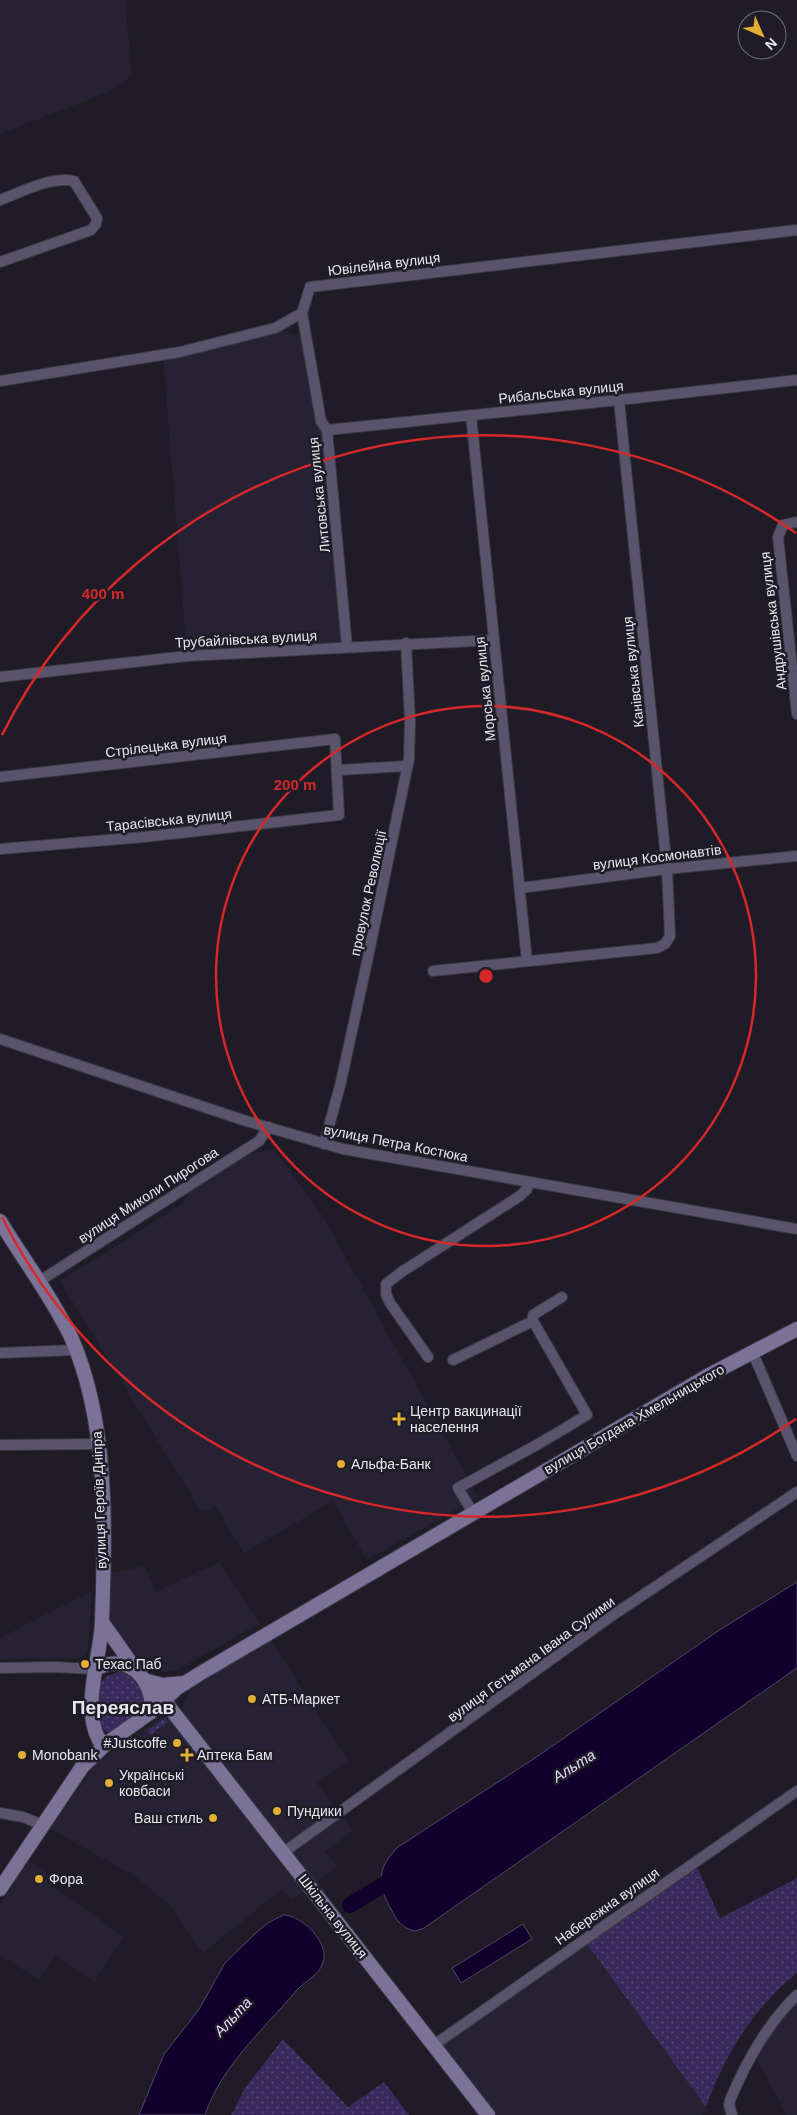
<svg xmlns="http://www.w3.org/2000/svg" width="797" height="2115" viewBox="0 0 797 2115" font-family="Helvetica,sans-serif">
  <defs>
    <pattern id="grass-dots" width="8" height="8" patternUnits="userSpaceOnUse" patternTransform="scale(1.25)"><rect width="8" height="8" fill="#382a5a"/><path d="M2 2h.1M6 6h.1" fill="none" stroke="#554972" stroke-width="1.8" stroke-linecap="round"/></pattern>
  </defs>
  <rect width="100%" height="100%" fill="#1f1c28"/>
  <g fill="#262234">
    <polygon points="0,0 125,0 132,76 108,92 0,134"/>
    <polygon points="275,328 306,337 327,430 347,647 187,656 163,355"/>
    <polygon points="275,1150 324,1218 478,1497 367,1560 333,1501 244,1553 215,1506 202,1513 60,1281 184,1203 190,1188 250,1154"/>
    <polygon points="219,1562 260,1623 175,1671 161,1672 146,1668 113,1627 109,1617 111,1573 145,1566 155,1592"/>
    <polygon points="92,1591 87,1652 81,1658 0,1659 0,1638"/>
    <polygon points="271,1640 348,1761 317,1783 353,1831 325,1851 338,1867 293,1899 281,1890 203,1953 170,1905 132,1874 50,1829 97,1763 163,1716 175,1720 181,1711 191,1687"/>
    <polygon points="29,1861 58,1881 54,1887 124,1937 94,1982 55,1956 39,1980 0,1955 0,1904"/>
    <polygon points="584,1939 709,2110 702,2115 488,2115 434,2045"/>
    <polygon points="797,1995 797,2115 787,2115 754,2054"/>
  </g>
  <g fill="url(#grass-dots)">
    <path d="M119,1672C139,1677 141,1687 146,1705L142,1711L114,1731L107,1732L103,1729L99,1715L100,1692L101,1683L107,1676Z"/>
    <polygon points="165,1718 168,1722 150,1735 147,1731"/>
    <path d="M698,1869L720,1918L797,1878V1973C754,2007 724,2056 706,2107L587,1944L691,1870Z"/>
    <polygon points="283,2039 348,2107 384,2082 409,2115 231,2115 245,2088"/>
  </g>
  <g fill="#11002c" stroke="#524566">
    <path d="M797,1582V1668L424,1928L415,1931C402,1928 397,1921 392,1911C377,1885 376,1869 398,1847L535,1758L718,1631Z"/>
    <path d="M283,1915C302,1915 330,1943 323,1962C319,1976 306,1980 297,1990C264,2029 222,2065 205,2115H139L164,2054L198,2011L225,1963L257,1932L268,1923Z"/>
    <polygon points="523,1924 532,1939 461,1983 452,1968"/>
  </g>
  <g fill="none" stroke-linecap="round" stroke-linejoin="round">
    <polyline stroke="#11002c" stroke-width="16" points="350,1905 399,1875"/>
    <g stroke="#3b3844" stroke-width="12">
      <g id="street">
        <path d="M0,200C22,192 50,176 74,181L97,218L96,224L91,230L0,262"/>
        <polyline points="302,313 321,421 327,430 347,647"/>
        <polyline points="0,381 180,352 275,328 302,313 310,287 797,230"/>
        <polyline points="471,415 527,961"/>
        <polyline points="327,430 619,400 797,380"/>
        <polyline points="797,522 783,525 778,537 797,714"/>
        <polyline points="0,677 187,656 494,640"/>
        <polyline points="338,770 407,766"/>
        <polyline points="0,777 335,739 339,815 144,837 0,849"/>
        <polyline points="520,888 667,869 797,856"/>
        <polyline points="433,971 657,948 665,944 670,936 667,869 619,400"/>
        <polyline points="0,1039 243,1120 343,1149 797,1229"/>
        <polyline points="324,1144 340,1086 367,962 409,759 410,721 406,643"/>
        <polyline points="38,1282 259,1141 269,1127"/>
        <polyline points="752,1351 797,1456"/>
        <polyline points="0,1353 76,1350"/>
        <polyline points="428,1357 390,1303 386,1294 386,1284 403,1271 520,1196 527,1189 529,1182"/>
        <polyline points="453,1360 533,1321 533,1315 562,1297"/>
        <polyline points="0,1445 99,1444"/>
        <polyline points="473,1513 458,1488 540,1443 587,1415 533,1321"/>
        <polyline points="0,1668 53,1667 95,1669"/>
        <polyline points="0,1813 23,1817 43,1825"/>
        <polyline points="284,1852 613,1615 797,1492"/>
        <polyline points="434,2045 797,1791"/>
        <path d="M732,2115L729,2105L730,2100C746,2062 768,2023 797,1995"/>
      </g>
    </g>
    <g stroke="#3b3844" stroke-width="16">
      <g id="secondary">
        <path d="M0,1221C23,1259 52,1297 71,1337C109,1423 105,1529 102,1621C101,1657 81,1706 99,1740L107,1743L151,1712C154,1688 138,1660 110,1664C105,1665 100,1667 95,1669"/>
        <polyline points="102,1622 136,1670"/>
        <polyline points="144,1680 162,1685 185,1683"/>
        <polyline points="159,1694 488,2115"/>
        <polyline points="151,1712 177,1688 201,1673 709,1375 797,1329"/>
        <polyline points="0,1889 82,1767 107,1743"/>
      </g>
    </g>
    <use href="#street" stroke="#59546c" stroke-width="10"/>
    <use href="#secondary" stroke="#7b7298" stroke-width="14"/>
  </g>
  <g fill="none" stroke="#d62828" stroke-width="2.5">
    <circle cx="486" cy="976" r="270"/>
    <path d="M796 1419A541 541 0 0 1 2 1217M2 735A541 541 0 0 1 796 533"/>
  </g>
  <g fill="#e2af34" stroke="#1f1c28" stroke-width="2">
    <path d="M396.5 1411.5h5v5h5v5h-5v5h-5v-5h-5v-5h5z"/>
    <circle cx="341" cy="1464" r="5"/>
    <circle cx="85" cy="1664" r="5"/>
    <circle cx="252" cy="1699" r="5"/>
    <circle cx="177" cy="1743" r="5"/>
    <circle cx="22" cy="1755" r="5"/>
    <path d="M184.5 1747.5h5v5h5v5h-5v5h-5v-5h-5v-5h5z"/>
    <circle cx="109" cy="1783" r="5"/>
    <circle cx="277" cy="1811" r="5"/>
    <circle cx="213" cy="1818" r="5"/>
    <circle cx="39" cy="1879" r="5"/>
  </g>
  <g text-anchor="middle" stroke-width="5" stroke-linejoin="round" paint-order="stroke">
    <g font-size="14" fill="#e8e6ee" stroke="#1f1c28">
      <text transform="translate(384 264) rotate(-7)" y="5">Ювілейна вулиця</text>
      <text transform="translate(561 392) rotate(-6)" y="5">Рибальська вулиця</text>
      <text transform="translate(319 495) rotate(-96)" y="5">Литовська вулиця</text>
      <text transform="translate(773 621) rotate(-97)" y="5">Андрушівська вулиця</text>
      <text transform="translate(246 639) rotate(-3)" y="5">Трубайлівська вулиця</text>
      <text transform="translate(633 672) rotate(-96)" y="5">Канівська вулиця</text>
      <text transform="translate(485 689) rotate(-96)" y="5">Морська вулиця</text>
      <text transform="translate(166 745) rotate(-7)" y="5">Стрілецька вулиця</text>
      <text transform="translate(169 820) rotate(-6)" y="5">Тарасівська вулиця</text>
      <text transform="translate(657 857) rotate(-7)" y="5">вулиця Космонавтів</text>
      <text transform="translate(368 893) rotate(-78)" y="5">провулок Революції</text>
      <text transform="translate(396 1143) rotate(11)" y="5">вулиця Петра Костюка</text>
      <text transform="translate(148 1195) rotate(-33)" y="5">вулиця Миколи Пирогова</text>
      <text transform="translate(634 1419) rotate(-30)" y="5">вулиця Богдана Хмельницького</text>
      <text transform="translate(99 1500) rotate(-92)" y="5">вулиця Героїв Дніпра</text>
      <text transform="translate(531 1659) rotate(-36)" y="5">вулиця Гетьмана Івана Сулими</text>
      <text transform="translate(607 1906) rotate(-35)" y="5">Набережна вулиця</text>
      <text transform="translate(333 1916) rotate(52)" y="5">Шкільна вулиця</text>
    </g>
    <g font-size="14" fill="#e8e6ee" stroke="#1f1c28" text-anchor="start">
      <text x="410" y="1416">Центр вакцинації<tspan x="410" dy="16">населення</tspan></text>
      <text x="351" y="1469">Альфа-Банк</text>
      <text x="95" y="1669">Техас Паб</text>
      <text x="262" y="1704">АТБ-Маркет</text>
      <text x="167" y="1748" text-anchor="end">#Justcoffe</text>
      <text x="32" y="1760">Monobank</text>
      <text x="197" y="1760">Аптека Бам</text>
      <text x="119" y="1780">Українські<tspan x="119" dy="16">ковбаси</tspan></text>
      <text x="287" y="1816">Пундики</text>
      <text x="203" y="1823" text-anchor="end">Ваш стиль</text>
      <text x="49" y="1884">Фора</text>
    </g>
    <g font-size="15" font-style="italic" fill="#e1dafb" stroke="#1f1c28">
      <text transform="translate(574 1766) rotate(-32)" y="5">Альта</text>
      <text transform="translate(233 2017) rotate(-47)" y="5">Альта</text>
    </g>
    <g font-size="19" font-weight="bold" fill="#e8e6ee" stroke="#1f1c28">
      <text x="123" y="1714">Переяслав</text>
    </g>
  </g>
  <circle cx="486" cy="976" r="8" fill="#d62828" stroke="#1f1c28" stroke-width="2.5"/>
  <g font-size="15" text-anchor="middle" font-weight="bold" fill="#d62828" stroke="#1f1c28" stroke-width="5" stroke-linejoin="round" paint-order="stroke">
    <text x="103" y="599">400 m</text>
    <text x="295" y="790">200 m</text>
  </g>
  <g transform="translate(762 35) rotate(135)"><circle r="24" fill="#1f1c28" stroke="#6f6d77"/>
  <path d="M0-4L9 19L0 12L-9 19Z" fill="#e2af34"/>
  <text y="-8" font-size="14" font-weight="bold" text-anchor="middle" fill="#e8e6ee">N</text>
  </g>
</svg>
